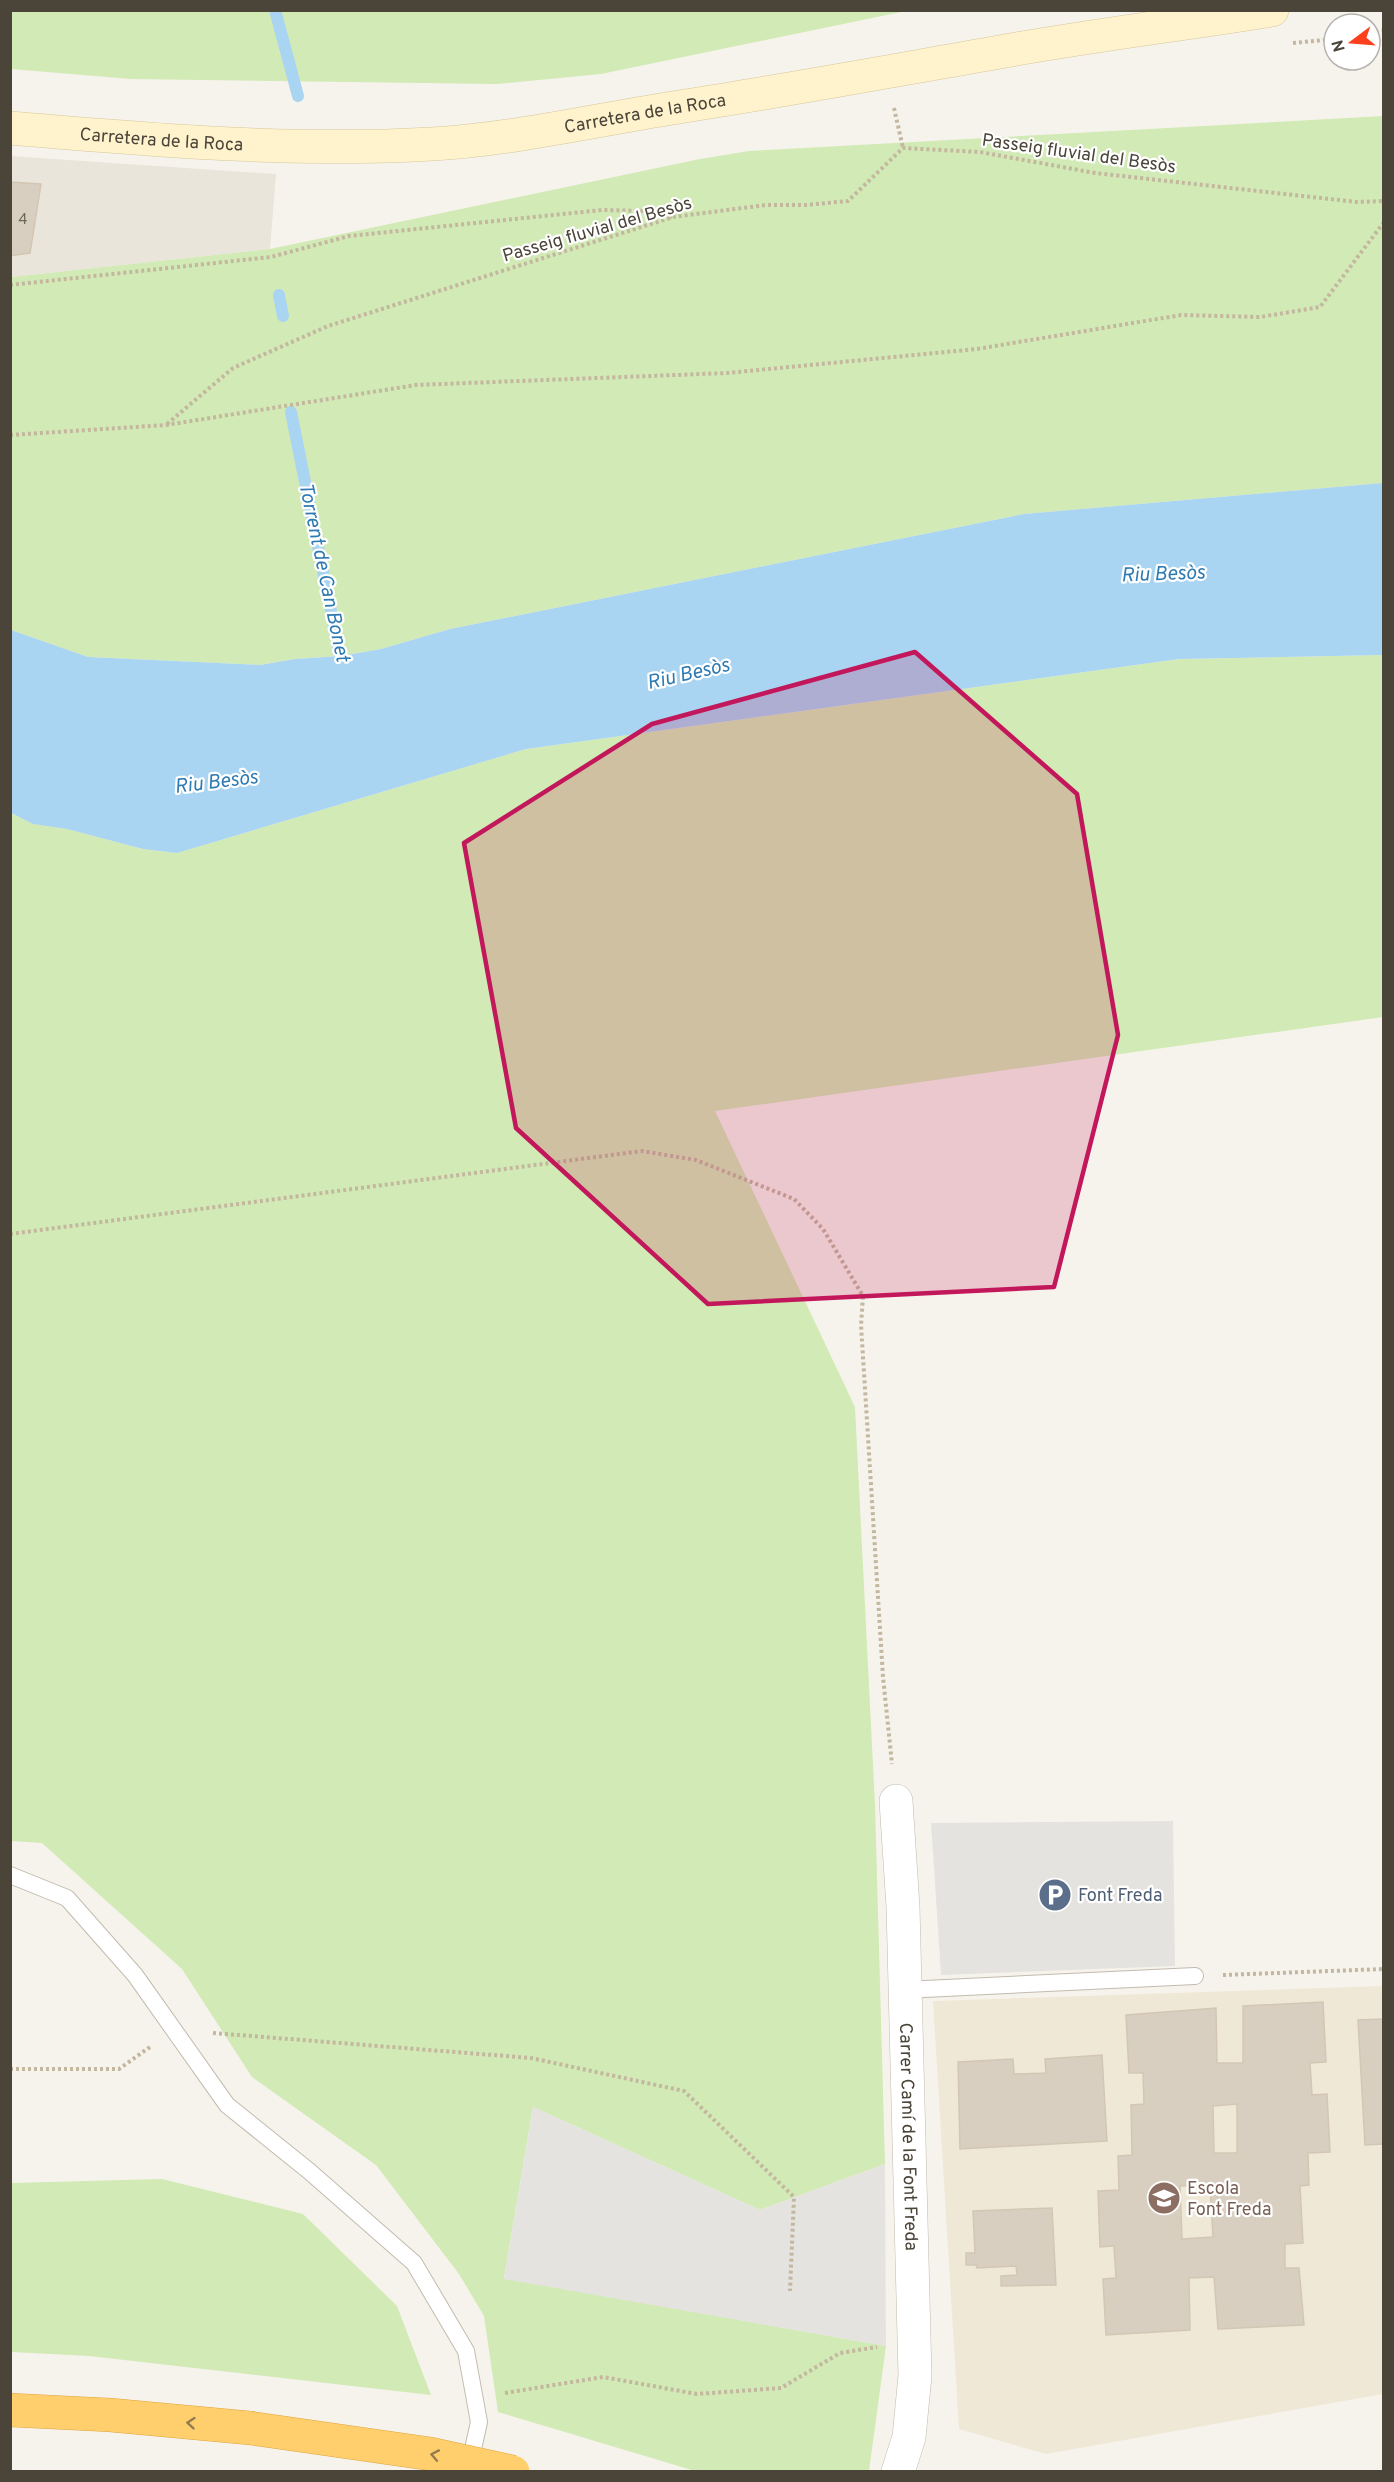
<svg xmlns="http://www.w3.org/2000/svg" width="1394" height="2482" viewBox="0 0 1394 2482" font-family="Overpass,sans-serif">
  <rect width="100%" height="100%" fill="#f6f3ec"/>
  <polygon fill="#eae5da" points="10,156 276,174 270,249 11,277"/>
  <polygon fill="#efe8d6" points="1383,1986 1383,2394 1046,2454 959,2429 933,2001"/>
  <g fill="#d2eab5">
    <polygon points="10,11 11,10 906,11 601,74 497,84 131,79 11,69"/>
    <polygon points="1383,116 1383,483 1024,514 450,629 381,649 340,656 295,659 260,665 88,657 11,630 11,277 270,249 700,159 749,151"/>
    <polygon points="1383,655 1383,1017 715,1111 855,1407 875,1805 885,2164 760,2210 533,2107 504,2278 886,2346 869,2471 695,2471 498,2412 484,2316 459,2274 376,2165 252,2077 182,1969 42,1843 11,1841 10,813 34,824 67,829 143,849 177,853 526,749 1179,659"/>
    <polygon points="162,2179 303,2214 397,2306 431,2395 89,2356 11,2352 11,2183"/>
  </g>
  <g fill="#e5e3e0">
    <polygon points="1173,1821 1175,1966 941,1975 931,1823"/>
    <polygon points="533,2107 760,2210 885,2164 886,2346 504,2279"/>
  </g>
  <polygon fill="#a9d4f2" points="1383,483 1383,655 1179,659 526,749 177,853 143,849 67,829 33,824 11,813 11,630 88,657 260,665 295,659 341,656 381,649 450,629 1024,514"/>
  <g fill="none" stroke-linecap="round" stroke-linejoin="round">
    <g stroke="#a9d4f2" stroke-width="12">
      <polyline points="275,10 298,96"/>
      <polyline points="279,295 283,316"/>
      <polyline points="291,412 340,656 347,672"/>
    </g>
  </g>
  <g fill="#d8cfc1" stroke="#d3c7b4" stroke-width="1.5" fill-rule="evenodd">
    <polygon points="10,182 41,184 30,253 10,256"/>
    <path d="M1323,2002L1326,2062L1310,2063L1312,2095L1327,2094L1330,2152L1308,2153L1309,2185L1300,2186L1303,2243L1285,2244V2268H1299L1304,2325L1218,2329L1214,2277L1189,2278L1190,2330L1106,2335L1103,2279L1116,2278L1114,2246L1100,2247L1098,2191L1119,2190L1118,2156L1132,2155L1131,2105L1144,2104L1143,2073H1129L1126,2015L1216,2008L1217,2063H1243V2006ZM1237,2104V2153H1214L1213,2106ZM1210,2185L1213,2237L1182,2239L1180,2186Z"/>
    <polygon points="1384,2019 1384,2144 1365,2145 1358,2020"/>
    <polygon points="1102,2055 1107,2141 960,2149 958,2062 1013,2059 1014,2074 1046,2073 1045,2059"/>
    <polygon points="1052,2208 1056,2285 1001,2286 1001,2276 1017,2275 1016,2266 977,2268 976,2265 966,2265 966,2253 975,2253 973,2211"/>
  </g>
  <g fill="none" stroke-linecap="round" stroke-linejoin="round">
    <g stroke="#c2bbae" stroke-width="18">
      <g id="lane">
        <polyline points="10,1875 67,1898 135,1975 227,2105 309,2171 414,2263 466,2351 479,2422 469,2467"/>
        <polyline points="904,1990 1195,1976"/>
      </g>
    </g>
    <g stroke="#c2bbae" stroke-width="34">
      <g id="street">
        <path id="s1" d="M896,1801L903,1907L915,2376L909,2437L898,2472"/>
      </g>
    </g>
    <g stroke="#d6c79b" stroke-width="34">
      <g id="secondary">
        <path id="s2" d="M10,128C150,140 292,152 432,144C517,139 600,119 685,106C788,90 891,71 994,53C1086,36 1179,25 1272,10"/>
      </g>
    </g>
    <g stroke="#e0a43c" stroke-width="34">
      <polyline id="highway" points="10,2410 110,2415 250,2428"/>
    </g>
    <g stroke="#c4b79f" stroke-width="4" stroke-dasharray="3 3" stroke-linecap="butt">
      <polyline points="1370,34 1384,31"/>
      <polyline points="1293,43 1334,39"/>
      <polyline points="894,108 903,148"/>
      <polyline points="10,285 271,257 349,236 602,210 647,211 672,217"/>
      <polyline points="167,424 233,368 328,326 673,217 766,205 806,205 848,201 903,148 980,152 1095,173 1357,202 1384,201"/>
      <polyline points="10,435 166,425 416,385 727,373 977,349 1181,315 1260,317 1320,307 1384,222"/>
      <polyline points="10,1234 642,1151 696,1160 794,1199 823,1229 863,1296 861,1325 883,1677 892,1764"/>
      <polyline points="1223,1975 1384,1969"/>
      <polyline points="213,2033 531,2058 684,2091 794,2197 790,2291"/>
      <polyline points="10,2069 119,2069 150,2047"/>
      <polyline points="505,2393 603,2377 697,2394 781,2388 840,2353 877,2347"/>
    </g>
    <use href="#lane" stroke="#fff" stroke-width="16"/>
    <use href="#street" stroke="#fff" stroke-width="33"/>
    <use href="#secondary" stroke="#fff3cd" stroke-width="33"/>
    <use href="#highway" stroke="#ffcf6e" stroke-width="33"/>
    <g stroke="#e0a43c" stroke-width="34" stroke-linecap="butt">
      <polyline id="highway-bridge" points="250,2428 431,2454 513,2472"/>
    </g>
    <use href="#highway-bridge" stroke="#ffcf6e" stroke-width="33"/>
  </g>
  <defs><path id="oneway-chevron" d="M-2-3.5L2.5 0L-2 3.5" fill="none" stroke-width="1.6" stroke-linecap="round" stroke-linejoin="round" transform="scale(1.5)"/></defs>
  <g stroke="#937c4e">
    <use href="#oneway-chevron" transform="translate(191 2423) rotate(-175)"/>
    <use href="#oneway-chevron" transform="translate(435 2455) rotate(-169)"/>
  </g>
  <path fill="#c2185b" fill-opacity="0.2" stroke="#c2185b" stroke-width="4.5" stroke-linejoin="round" d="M915,652L1077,794L1118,1035L1054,1287L708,1304L516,1128L464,843L652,724Z"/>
  <defs>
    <g id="parking-disc" transform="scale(1.725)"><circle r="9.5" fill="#5c6f8a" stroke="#fff"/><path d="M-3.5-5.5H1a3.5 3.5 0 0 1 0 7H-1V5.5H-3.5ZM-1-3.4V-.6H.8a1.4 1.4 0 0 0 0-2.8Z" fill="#fff"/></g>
    <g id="school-disc" transform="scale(1.725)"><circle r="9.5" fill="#8d6e63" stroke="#fff"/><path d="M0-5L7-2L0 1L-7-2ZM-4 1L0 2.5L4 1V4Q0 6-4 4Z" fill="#fff"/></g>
  </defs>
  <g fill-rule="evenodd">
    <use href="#parking-disc" x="1055" y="1895"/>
    <use href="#school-disc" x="1164" y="2198"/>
  </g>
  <g text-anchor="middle" stroke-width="4.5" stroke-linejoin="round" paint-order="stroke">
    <g font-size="15" fill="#6e675b">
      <text x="23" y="224">4</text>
    </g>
    <g font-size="18" fill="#4b4439" stroke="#fff">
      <text dy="6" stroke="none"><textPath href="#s2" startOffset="638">Carretera de la Roca</textPath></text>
      <text dy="6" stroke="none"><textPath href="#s2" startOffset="152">Carretera de la Roca</textPath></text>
      <text transform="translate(1079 153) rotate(8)" y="6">Passeig fluvial del Besòs</text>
      <text transform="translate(597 229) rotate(-16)" y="6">Passeig fluvial del Besòs</text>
      <text dy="6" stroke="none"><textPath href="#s1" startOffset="336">Carrer Camí de la Font Freda</textPath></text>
    </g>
    <g font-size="18" fill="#4e5e75" stroke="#fff" text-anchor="start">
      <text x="1078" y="1901">Font Freda</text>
    </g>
    <g font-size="18" fill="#785e54" stroke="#fff" text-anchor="start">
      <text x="1187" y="2194">Escola<tspan x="1187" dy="21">Font Freda</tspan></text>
    </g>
    <g font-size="20" font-style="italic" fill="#2e7ab2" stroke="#fff">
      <text transform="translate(325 572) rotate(78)" y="7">Torrent de Can Bonet</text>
      <text transform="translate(1163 573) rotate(-2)" y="7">Riu Besòs</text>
      <text transform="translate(688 673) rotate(-13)" y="7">Riu Besòs</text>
      <text transform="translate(216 781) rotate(-7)" y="7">Riu Besòs</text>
    </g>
  </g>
  <rect width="1394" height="2482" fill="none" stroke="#4b4439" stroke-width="24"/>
  <g transform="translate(1352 42) rotate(254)"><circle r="28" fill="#ffffff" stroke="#b7b4b0" stroke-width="1.5"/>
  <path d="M0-4.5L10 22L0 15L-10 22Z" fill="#fc3f1d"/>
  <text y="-9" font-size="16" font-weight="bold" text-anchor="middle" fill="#4b4439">N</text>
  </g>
</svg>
